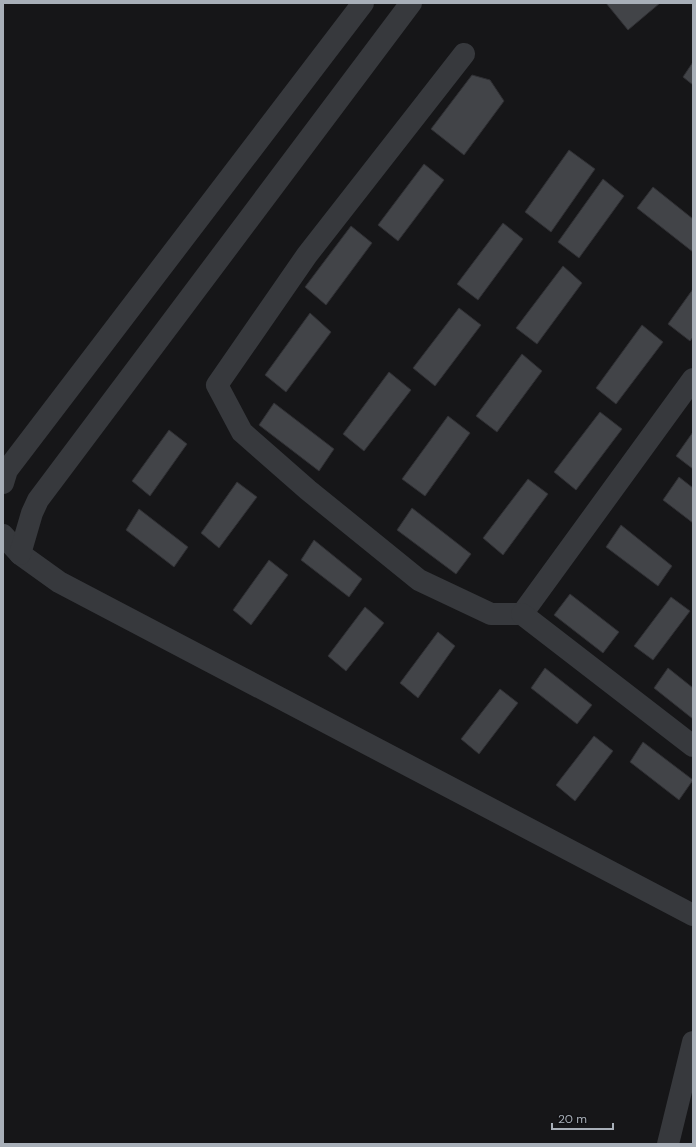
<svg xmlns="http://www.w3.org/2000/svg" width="696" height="1147" viewBox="0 0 696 1147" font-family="'DM Sans',sans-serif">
  <rect width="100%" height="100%" fill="#161618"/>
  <g fill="#424448" stroke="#303034">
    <polygon points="606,3 660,3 628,30"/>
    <polygon points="693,62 693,85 683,77"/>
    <polygon points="472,75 490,80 504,101 464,155 431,129"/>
    <polygon points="569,150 595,169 551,232 525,212"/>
    <polygon points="424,164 444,180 398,241 378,225"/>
    <polygon points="603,179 624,196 579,258 558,242"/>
    <polygon points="653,187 693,219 693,252 637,208"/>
    <polygon points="503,223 523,239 478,300 457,284"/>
    <polygon points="351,226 372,243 326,305 305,287"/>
    <polygon points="563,266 582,283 537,344 516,328"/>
    <polygon points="693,289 693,337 690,341 668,324"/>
    <polygon points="459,308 481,325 435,386 413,368"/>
    <polygon points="310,313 331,332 286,392 265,375"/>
    <polygon points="642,325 663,342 616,404 596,388"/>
    <polygon points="522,354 542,371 497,432 476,416"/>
    <polygon points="389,372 411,390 364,451 343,434"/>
    <polygon points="274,403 334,449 319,471 259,425"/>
    <polygon points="600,412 622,429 576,490 554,472"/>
    <polygon points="448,416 470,433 425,496 402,479"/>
    <polygon points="169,430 187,444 150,496 132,481"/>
    <polygon points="693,432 693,469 676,456"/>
    <polygon points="679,477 693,488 693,523 663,500"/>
    <polygon points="528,479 548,494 503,555 483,538"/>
    <polygon points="237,482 257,497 219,548 201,533"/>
    <polygon points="412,508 471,554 456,574 397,530"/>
    <polygon points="139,509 188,547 174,567 126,530"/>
    <polygon points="621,525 672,566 658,586 606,547"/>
    <polygon points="314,540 362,579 349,597 301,560"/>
    <polygon points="269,560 288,575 251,625 233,610"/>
    <polygon points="570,594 619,632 603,653 554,615"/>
    <polygon points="671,597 690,611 653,660 634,646"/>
    <polygon points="365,607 384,623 346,671 328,656"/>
    <polygon points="438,632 455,646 418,698 400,683"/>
    <polygon points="545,668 592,705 577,724 531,688"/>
    <polygon points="668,668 693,688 693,719 654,688"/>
    <polygon points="500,689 518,703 479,754 461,739"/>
    <polygon points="594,736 613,751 575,801 556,785"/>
    <polygon points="643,742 693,780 679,800 630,762"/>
  </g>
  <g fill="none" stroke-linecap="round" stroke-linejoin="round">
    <g stroke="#37393d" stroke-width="22">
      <polyline points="464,54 307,255 217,385 242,432 308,490 419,580 491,614 522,614 693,379"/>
      <polyline points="3,483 7,470 363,3"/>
      <polyline points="3,535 20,554 59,582 693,915"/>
      <polyline points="20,554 32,513 38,500 411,3"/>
      <polyline points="522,614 693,746"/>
      <polyline points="668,1144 693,1042"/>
    </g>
  </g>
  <rect width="696" height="1147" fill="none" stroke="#a8afb8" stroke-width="8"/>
  <path d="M552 1123v6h61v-6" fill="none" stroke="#a8afb8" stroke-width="2"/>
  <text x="558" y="1123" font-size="12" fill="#a8afb8" stroke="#111113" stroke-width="3" paint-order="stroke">20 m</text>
</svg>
